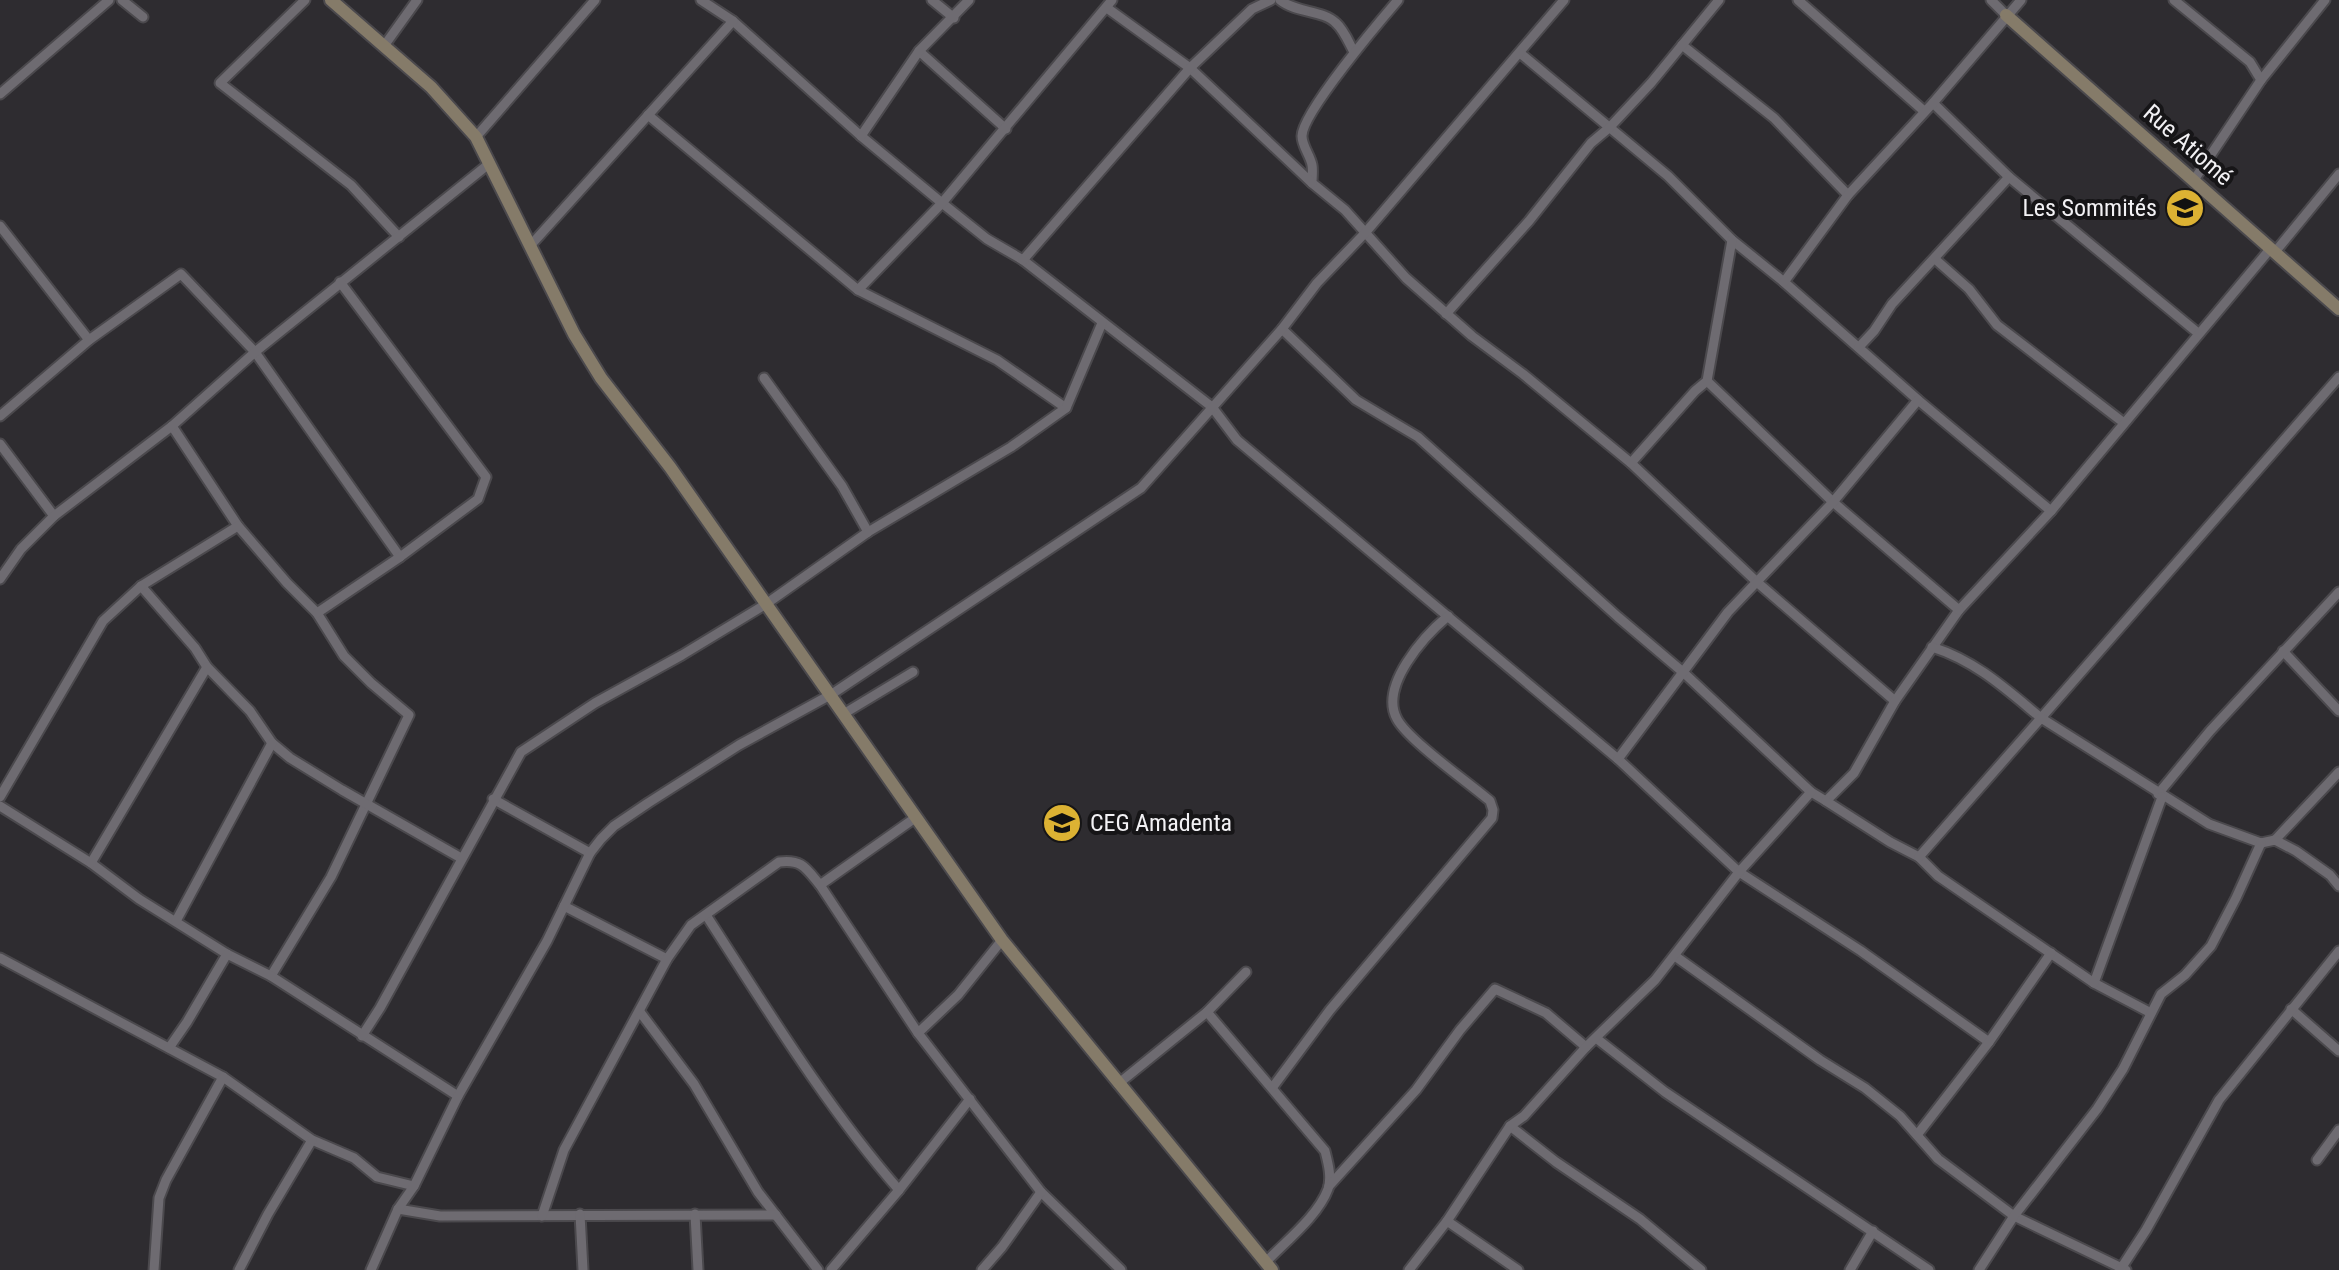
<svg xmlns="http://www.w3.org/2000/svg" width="2339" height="1270" viewBox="0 0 2339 1270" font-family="'Roboto Condensed',sans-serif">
  <rect width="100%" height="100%" fill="#2e2c30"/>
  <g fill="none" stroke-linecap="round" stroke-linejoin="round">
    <g stroke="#4b494d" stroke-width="13">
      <g id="street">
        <polyline points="122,0 143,17"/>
        <polyline points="305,0 220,83 351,185 399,237"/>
        <polyline points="701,0 733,21 861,136 942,203 987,239 1023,260 1212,407 1237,440 1618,759 1739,872 1861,951 1989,1042"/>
        <polyline points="932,0 954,18"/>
        <path d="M1280,0C1296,13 1323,10 1336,23C1344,30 1349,43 1354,52"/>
        <path d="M1398,0C1380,21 1302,113 1302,136C1302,146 1310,155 1312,165C1313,170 1312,178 1312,183L1345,210L1406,278L1472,336L1523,374L1631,463L1758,583L1895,701"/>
        <polyline points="1798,0 1924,111"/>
        <polyline points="1991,0 2006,15"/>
        <polyline points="2174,0 2250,62 2261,80 2194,180"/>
        <polyline points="1107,8 1190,68 1312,183"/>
        <polyline points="1682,45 1774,118 1848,195"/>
        <polyline points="384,46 417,0"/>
        <polyline points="919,51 1006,129"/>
        <polyline points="1520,53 1668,176 1732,240 1784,282 1918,400 2051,511"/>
        <polyline points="2261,80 2325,0"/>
        <polyline points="0,94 109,0"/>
        <polyline points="1933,103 2009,177 2198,333"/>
        <polyline points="648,115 858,290 997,360 1066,408"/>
        <polyline points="861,136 919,51 969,0"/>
        <polyline points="476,137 595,0"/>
        <polyline points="0,226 89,340"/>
        <polyline points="530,246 733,21"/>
        <polyline points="2275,252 2339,174"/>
        <polyline points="1935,259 1969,289 1997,325 2124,423"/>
        <polyline points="1023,260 1190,68 1252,9 1271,0"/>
        <polyline points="1784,282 1848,195 1933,103 2021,0"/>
        <polyline points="858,290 942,203 1112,0"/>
        <polyline points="1446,314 1529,221 1591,143 1610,127 1651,83 1719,0"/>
        <polyline points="1282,329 1356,400 1418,437 1618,617 1684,673 1811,792 1826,801 1854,773 1895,701 1959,610 2051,511 2271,248"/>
        <polyline points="1859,347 1874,331 1892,304 2009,177"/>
        <polyline points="764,378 842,486 868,532"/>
        <polyline points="1707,381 1833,502 1959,610"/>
        <polyline points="0,416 89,340 181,274 255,352 400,557"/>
        <polyline points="172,426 238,526 287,583 317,613 344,656 371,683 409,715 331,877 271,976"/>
        <polyline points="0,444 54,516"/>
        <polyline points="1631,463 1695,391 1707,381 1732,240"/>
        <polyline points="0,579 21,549 54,516 172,426 255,352 490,163"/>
        <polyline points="141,586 195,648 207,667 250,711 272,743 290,758 342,790 461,858"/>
        <polyline points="317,613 400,557 478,499 486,477 340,282"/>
        <path d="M1932,647C1976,661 2006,689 2041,718L2339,377"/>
        <polyline points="2283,651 2339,711"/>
        <polyline points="845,713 913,672"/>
        <polyline points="1618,759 1728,612 1833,502 1918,400"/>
        <polyline points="2158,794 2210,731 2339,592"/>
        <polyline points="0,797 103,621 141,586 238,526"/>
        <polyline points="493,799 590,853"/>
        <polyline points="1826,801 1890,842 1919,857 1938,876 2094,983 2151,1013"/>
        <polyline points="0,806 91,863 139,899 227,954 271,976 458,1096"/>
        <polyline points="2275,840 2339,772"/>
        <polyline points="1919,857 2041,718 2209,824 2261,843 2275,840 2296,851 2330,875 2339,886"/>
        <polyline points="91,863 207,667"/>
        <polyline points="820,885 918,1033 1041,1192 1121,1270"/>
        <polyline points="564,906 667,959"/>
        <path d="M706,915C767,1009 825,1105 899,1190"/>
        <polyline points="176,921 272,743"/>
        <polyline points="1675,956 1820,1060 1865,1088 1900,1116 1938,1159 2014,1216 2126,1270"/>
        <polyline points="0,958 223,1077 312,1140 354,1158 377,1177 414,1186"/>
        <polyline points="2094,983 2162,797"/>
        <polyline points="2291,1009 2339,1051"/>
        <polyline points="640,1012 694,1084 758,1192 818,1270"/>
        <path d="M1207,1012L1325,1151C1328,1163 1332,1177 1328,1189C1318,1216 1286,1241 1266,1262"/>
        <polyline points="918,1033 958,995 1002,940"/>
        <polyline points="362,1036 380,1008 521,752 595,703 682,655 766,604 868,532 1011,447 1066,408 1102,323"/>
        <polyline points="1596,1038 1665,1092 1929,1270"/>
        <polyline points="169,1048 187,1022 227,954"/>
        <polyline points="1118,1084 1207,1012 1246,972"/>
        <path d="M1272,1088L1330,1010L1492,818L1493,810L1490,801C1469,783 1408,740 1397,719C1379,686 1424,636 1448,616"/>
        <polyline points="1510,1126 1556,1162 1640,1219 1701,1270"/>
        <polyline points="1917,1135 1989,1042 2051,953"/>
        <polyline points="2317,1160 2339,1130"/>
        <polyline points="1329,1186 1416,1090 1460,1030 1495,989 1546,1013 1586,1047"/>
        <polyline points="398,1209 440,1216 776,1215"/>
        <polyline points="580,1214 583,1270"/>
        <polyline points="695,1214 698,1270"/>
        <path d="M542,1216L564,1150L667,959L691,925L779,862C802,859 806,868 820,885L915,818"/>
        <polyline points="1447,1221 1518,1270"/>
        <polyline points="154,1270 159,1198 166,1180 223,1077"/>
        <polyline points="239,1270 268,1214 312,1140"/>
        <polyline points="371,1270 398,1209 414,1186 458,1096 547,941 590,853 601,839 614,826 648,803 739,745 832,694 1141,488 1282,329 1317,283 1365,233 1564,0"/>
        <polyline points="831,1270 899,1190 970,1099"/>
        <polyline points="982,1270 1002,1247 1041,1192"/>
        <polyline points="1409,1270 1447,1221 1510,1126 1524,1116 1586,1047 1655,980 1739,872 1811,792"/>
        <polyline points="1850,1270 1873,1231"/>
        <polyline points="1979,1270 2014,1216 2097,1109 2123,1069 2161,994 2185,975 2211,946 2236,898 2261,843"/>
        <polyline points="2120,1270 2146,1230 2219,1100 2339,951"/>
      </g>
    </g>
    <g stroke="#4b494d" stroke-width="16">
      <g id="secondary">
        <polyline points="331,0 431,87 476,137 574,334 601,378 670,467 1002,940 1272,1270"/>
        <polyline points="2006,15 2339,309"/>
      </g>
    </g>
    <use href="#street" stroke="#6e6b71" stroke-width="9"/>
    <use href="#secondary" stroke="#857b69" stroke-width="12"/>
  </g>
  <defs>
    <g id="school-disc" transform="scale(2)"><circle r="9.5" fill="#dcb233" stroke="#161517"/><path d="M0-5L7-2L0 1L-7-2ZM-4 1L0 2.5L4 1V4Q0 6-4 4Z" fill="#111"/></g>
  </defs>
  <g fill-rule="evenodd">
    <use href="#school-disc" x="2185" y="208"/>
    <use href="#school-disc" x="1062" y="823"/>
  </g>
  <g text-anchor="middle" stroke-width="8" stroke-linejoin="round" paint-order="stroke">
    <g font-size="24" fill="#f2f1f4" stroke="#161517">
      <text transform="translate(2188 145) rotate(41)" y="8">Rue Atiomé</text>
    </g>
    <g font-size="24" fill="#f2f1f4" stroke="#161517" text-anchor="end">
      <text x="2157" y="216">Les Sommités</text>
      <text x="1090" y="831" text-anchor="start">CEG Amadenta</text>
    </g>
  </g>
</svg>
